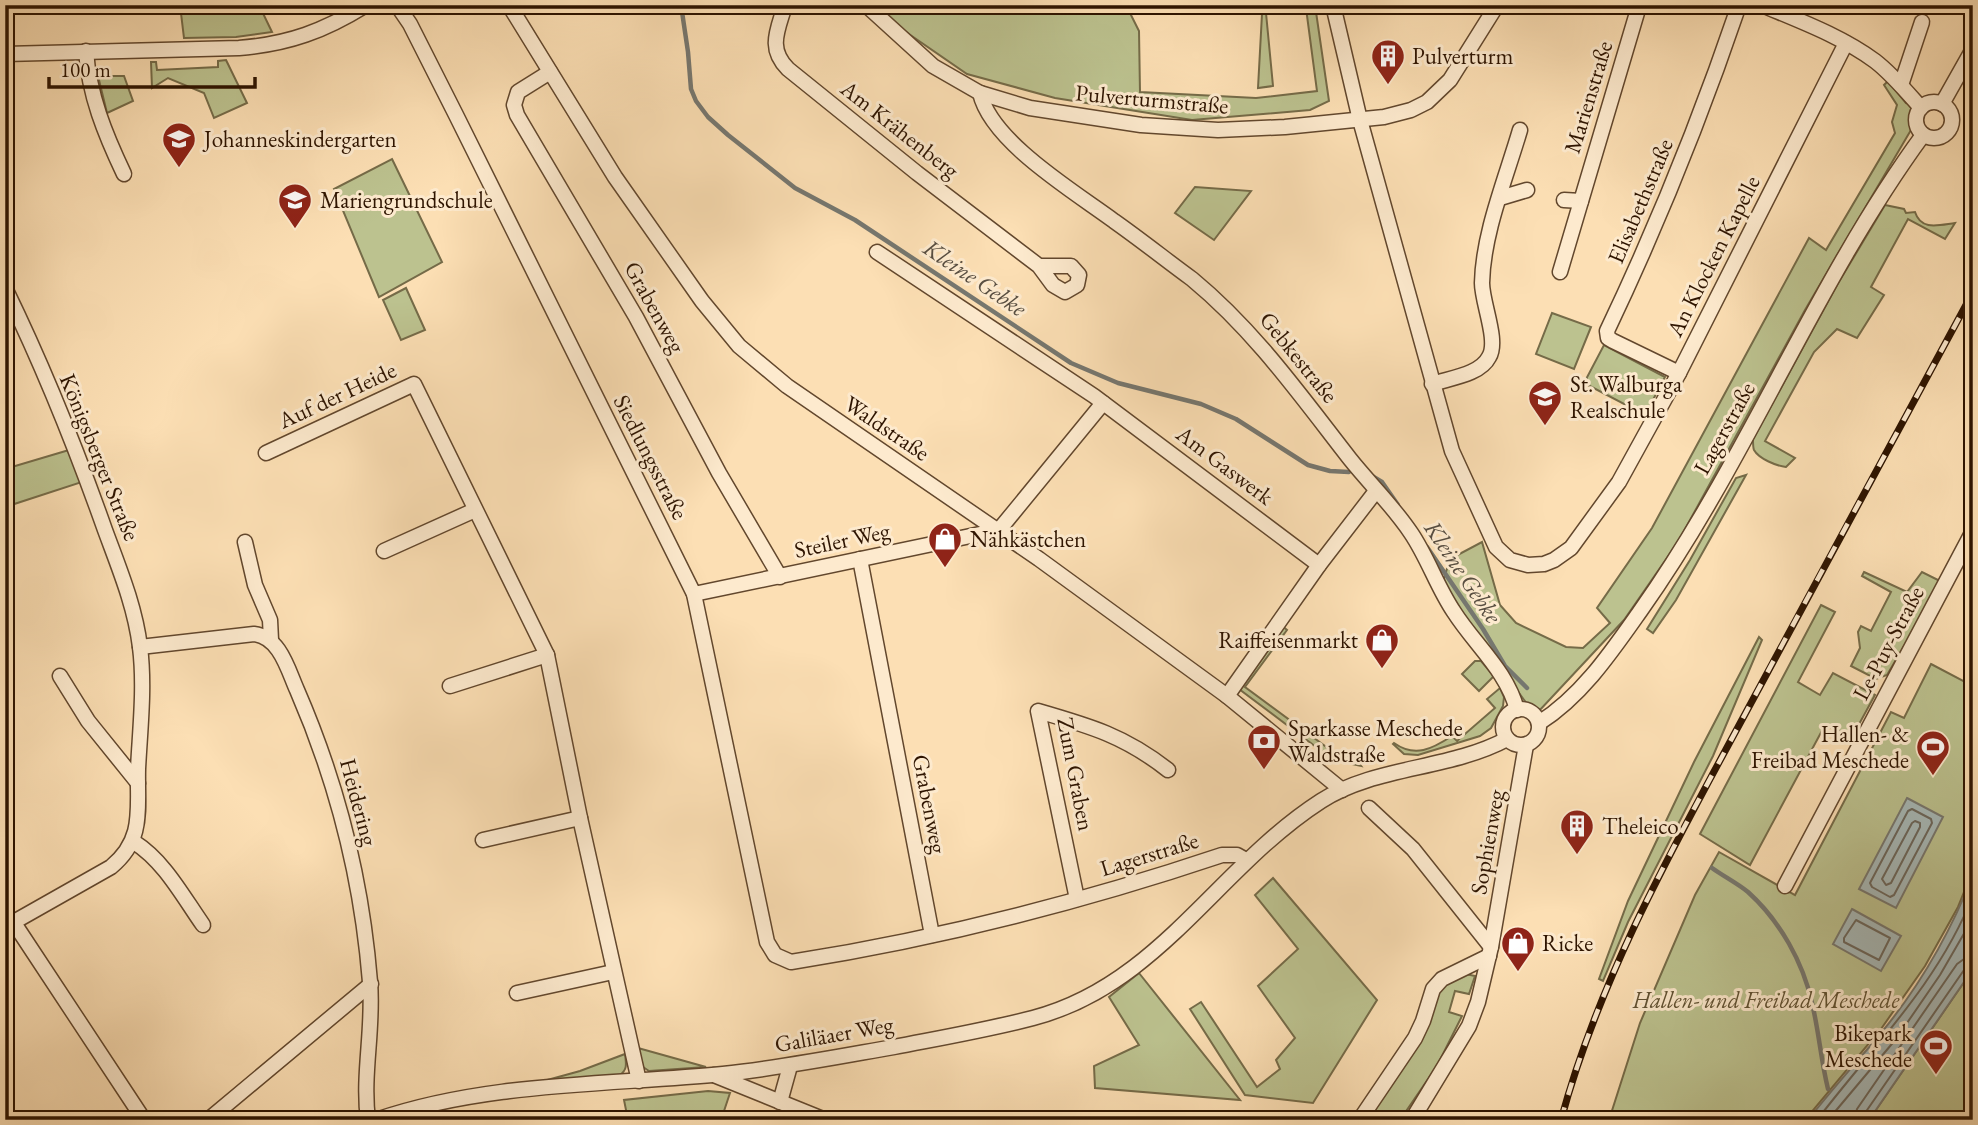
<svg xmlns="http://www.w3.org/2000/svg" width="1978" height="1125" viewBox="0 0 1978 1125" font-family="'EB Garamond',serif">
  <rect width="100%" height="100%" fill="#fcdfb4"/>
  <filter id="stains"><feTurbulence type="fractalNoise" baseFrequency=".00286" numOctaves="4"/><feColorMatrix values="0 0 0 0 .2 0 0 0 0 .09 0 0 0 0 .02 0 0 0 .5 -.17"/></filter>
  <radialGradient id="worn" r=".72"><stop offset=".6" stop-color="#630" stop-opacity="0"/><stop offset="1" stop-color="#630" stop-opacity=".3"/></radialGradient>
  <g fill="#bcc28f" stroke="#756b48" stroke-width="2">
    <polygon points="180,5 259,5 272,32 236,37 184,38"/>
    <polygon points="872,5 1111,5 1130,13 1139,31 1140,92 1256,98 1317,91 1306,8 1292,11 1291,5 1315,5 1329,101 1310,110 1192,120 1055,98 967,74 890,21"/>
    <polygon points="1266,13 1273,86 1258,88 1262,14"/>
    <polygon points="226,60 247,103 214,118 204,93 168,78 152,88 151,62 156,62 157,70 218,67 218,61"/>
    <polygon points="98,76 124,76 133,101 107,113"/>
    <polygon points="1888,81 1906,103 1914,105 1911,130 1805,310 1678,542 1624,620 1539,711 1527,704 1442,585 1450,559 1482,542 1500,605 1516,623 1566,647 1583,648 1610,623 1597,608 1652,528 1809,238 1826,250 1895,133 1892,122 1897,105 1884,85"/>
    <polygon points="392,159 442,262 379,297 334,189"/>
    <polygon points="1195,187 1251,191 1214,240 1175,213"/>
    <path d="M1885,205L1904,209L1906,213L1915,212C1921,231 1939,225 1955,223L1945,239L1908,219L1871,287L1884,295L1857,338L1837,329L1814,352L1765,441L1795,458L1786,467C1777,466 1759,459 1754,450C1753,448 1753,442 1753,439L1837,285Z"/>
    <polygon points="406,288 425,330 401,340 383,300"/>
    <polygon points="1552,313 1591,327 1574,369 1536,354"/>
    <polygon points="1604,345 1665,377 1645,415 1584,383"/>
    <polygon points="69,450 82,482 5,507 5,469"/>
    <polygon points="1746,475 1676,600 1653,633 1647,629 1690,560 1736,478"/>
    <polygon points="1864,572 1907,592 1922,572 1942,582 1887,675 1876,679 1851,666 1860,648 1858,632 1861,626 1871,631 1891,592 1862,576"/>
    <polygon points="1821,605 1835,612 1798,682 1820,695 1833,673 1875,695 1852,737 1825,725 1750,865 1700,834"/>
    <polygon points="1281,625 1287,630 1245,687 1344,760 1351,754 1361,766 1338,761 1320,750 1239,689"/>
    <polygon points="1759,637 1762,640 1713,756 1628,922 1603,981 1599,979 1628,901 1694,762"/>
    <polygon points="1475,661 1481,661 1494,676 1479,691 1462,674"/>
    <polygon points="1931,664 1973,686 1973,870 1958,907 1925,966 1881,1029 1805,1120 1647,1120 1630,1113 1644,1120 1609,1120 1640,1023 1695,895 1719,852 1795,895 1891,712 1904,718"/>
    <path d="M1500,688L1504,697L1503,706L1491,728L1480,736L1418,755L1404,754L1393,744L1394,743C1415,758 1432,749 1452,736L1457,741L1495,708L1487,699Z"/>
    <polygon points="1273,878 1377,1000 1313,1103 1245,1095 1190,1009 1201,1002 1257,1087 1280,1069 1276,1060 1295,1038 1258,986 1298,949 1255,895"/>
    <polygon points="1973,969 1972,1120 1869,1120"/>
    <polygon points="1139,973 1240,1100 1095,1088 1094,1066 1139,1045 1109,997"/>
    <polygon points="1461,973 1475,976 1469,994 1455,991 1449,1012 1462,1016 1437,1066 1400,1120 1366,1120 1434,995 1444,984"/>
    <polygon points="638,1048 706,1067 649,1071 643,1067"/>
    <path d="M625,1054C626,1063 628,1069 620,1075L540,1082L580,1071Z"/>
    <polygon points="708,1091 730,1093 721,1120 628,1120 624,1100"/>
  </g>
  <g fill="#a6b9b9" stroke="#76776f" stroke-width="2">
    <polygon points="1907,798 1943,817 1896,908 1859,889"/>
    <path d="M1973,875V969L1869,1120H1808C1831,1090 1857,1062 1881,1033C1919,987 1951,931 1973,875Z"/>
    <polygon points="1852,909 1901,936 1881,971 1833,944"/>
  </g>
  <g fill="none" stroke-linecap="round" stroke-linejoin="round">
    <g stroke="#6a665c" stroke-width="2">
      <polygon points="1912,809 1931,819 1932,823 1894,895 1890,897 1872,887 1870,883 1908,811"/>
      <polygon points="1915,821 1920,823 1920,827 1891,883 1886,885 1882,879 1912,823"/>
      <polygon points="1856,920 1890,938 1879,960 1844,942 1844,938"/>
      <path d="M1817,1120C1872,1048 1940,981 1973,895"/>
      <polyline points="1828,1120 1896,1039 1940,975 1973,918"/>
      <polyline points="1855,1120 1857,1109 1957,964 1964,959 1973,957"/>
      <polyline points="1864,1120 1865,1113 1964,970 1973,966"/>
    </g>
    <g stroke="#76776f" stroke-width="4.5">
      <polyline points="681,5 688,52 691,89 696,101 708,117 728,135 795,188 855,220 1071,363 1118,383 1201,404 1236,419 1308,465 1330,471 1349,472"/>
      <polyline points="1372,476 1382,482 1398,505"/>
      <polyline points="1427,547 1483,629 1505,666 1527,688"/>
      <path d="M1712,868C1723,876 1737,883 1748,892C1780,921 1803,962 1812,1003C1819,1032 1821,1061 1828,1089"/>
    </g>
    <g stroke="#62472d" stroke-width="17">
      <g id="minor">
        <path d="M397,5L410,24L456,115L694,594L767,942L775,955L791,962C937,939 1082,902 1222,855H1237L1246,860"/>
        <polyline points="509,5 615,177 702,301 739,346 787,386 1039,559 1227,696 1342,790"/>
        <path d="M785,5C778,30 767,48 788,69L917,173L1039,266L1053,285L1065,292L1077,285L1079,275L1071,266H1039"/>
        <polyline points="866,5 933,66 980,93 1030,108 1141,125 1218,130 1285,127 1384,117 1411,110 1427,102 1450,80 1497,5"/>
        <polyline points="1333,5 1360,120 1452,451 1496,547 1510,560 1528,565 1544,564 1554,560 1571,548 1619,482 1679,373 1846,43"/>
        <path d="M1762,5C1800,21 1841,36 1875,61C1892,74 1906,91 1921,108"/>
        <path d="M86,51C89,95 105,134 124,174"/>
        <path d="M5,54L239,48C289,44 324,31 366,5"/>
        <polyline points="550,72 518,92 514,105 517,115 636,317 719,473 780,577"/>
        <polyline points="1901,85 1922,22"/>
        <path d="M980,93C991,142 1075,192 1114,221C1141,240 1166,260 1192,279C1255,331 1300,395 1350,459C1370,484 1393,506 1411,533C1428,558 1437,587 1454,612C1475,645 1507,671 1517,710"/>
        <circle cx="1934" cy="120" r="18"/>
        <polyline points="1942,104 1973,49"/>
        <polyline points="1500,198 1527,190"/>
        <polyline points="1564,200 1581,201"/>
        <polyline points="877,252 1094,396 1319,565"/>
        <polyline points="1560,272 1639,6 1647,5"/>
        <path d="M5,288C43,366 76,448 105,530C119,568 135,606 140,647C145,687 140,729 138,769C137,809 145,839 111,867L5,927"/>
        <path d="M1679,373L1613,341L1608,338L1607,331C1658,224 1701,117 1739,5"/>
        <path d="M1432,384C1449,378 1480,375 1489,357C1499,341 1482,303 1482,283C1483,233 1506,178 1520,130"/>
        <polyline points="266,453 414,384 547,655 580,818 639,1081"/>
        <polyline points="245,542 255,585 270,620 271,640"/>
        <polyline points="384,551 475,510"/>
        <polyline points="860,559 932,935"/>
        <polyline points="694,594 999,530 1103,403"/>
        <path d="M140,647L254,634C280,637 288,670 297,690C337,782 362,882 370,982C374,1028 362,1074 368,1120"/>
        <polyline points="60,676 88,721 138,783"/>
        <polyline points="450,686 547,655"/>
        <polyline points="1227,696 1319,565 1376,491"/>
        <circle cx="1521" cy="727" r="18"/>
        <path d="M1539,723C1582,696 1612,651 1641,610C1748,459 1814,284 1923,135"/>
        <polyline points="1369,808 1413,849 1491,947"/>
        <polyline points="483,840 580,818"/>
        <path d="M134,842C164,861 182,895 203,925"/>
        <polyline points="1785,886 1973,531"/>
        <path d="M1077,899L1038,711C1090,726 1125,736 1168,770"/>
        <polyline points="14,923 144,1120"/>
        <polyline points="517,993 613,972"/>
        <polyline points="714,1075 825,1120"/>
        <polyline points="780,1102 790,1066"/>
        <polyline points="1363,1115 1415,1038 1423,1021 1433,989 1442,979 1489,956"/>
        <polyline points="208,1120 371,984"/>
        <path d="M376,1120C486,1082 608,1085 723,1074C781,1068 837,1057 894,1047C940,1038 987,1030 1033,1018C1159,985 1217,868 1321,801C1375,766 1449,770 1507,739"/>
        <polyline points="1412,1120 1469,1026 1478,1002 1491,947 1526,745"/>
      </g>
    </g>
    <use href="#minor" stroke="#fdeace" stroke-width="14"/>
    <g stroke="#2e1400" stroke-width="7">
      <path id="rail" d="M1561,1120C1600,976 1674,846 1744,716C1820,574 1897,433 1973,292"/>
    </g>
    <use href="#rail" stroke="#fdeace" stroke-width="4.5" stroke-dasharray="13" stroke-linecap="butt"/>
  </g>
  <defs>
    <g id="building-pin" transform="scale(1.75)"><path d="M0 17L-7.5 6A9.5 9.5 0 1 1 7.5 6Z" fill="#8f2418" stroke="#fdeace"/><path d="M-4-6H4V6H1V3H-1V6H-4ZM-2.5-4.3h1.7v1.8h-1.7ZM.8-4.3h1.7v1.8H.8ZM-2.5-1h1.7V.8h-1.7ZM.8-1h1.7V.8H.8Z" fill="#fff"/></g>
    <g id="school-pin" transform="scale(1.75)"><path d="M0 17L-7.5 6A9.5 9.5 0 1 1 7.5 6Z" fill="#8f2418" stroke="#fdeace"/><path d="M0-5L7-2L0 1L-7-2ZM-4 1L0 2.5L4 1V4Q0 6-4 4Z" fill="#fff"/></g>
    <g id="shop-pin" transform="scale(1.75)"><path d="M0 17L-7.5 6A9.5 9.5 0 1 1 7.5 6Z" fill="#8f2418" stroke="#fdeace"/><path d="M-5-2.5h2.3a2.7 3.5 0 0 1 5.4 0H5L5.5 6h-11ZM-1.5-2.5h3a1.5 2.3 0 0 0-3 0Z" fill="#fff"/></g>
    <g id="bank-pin" transform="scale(1.75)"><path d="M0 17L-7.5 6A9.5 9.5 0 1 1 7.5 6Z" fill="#8f2418" stroke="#fdeace"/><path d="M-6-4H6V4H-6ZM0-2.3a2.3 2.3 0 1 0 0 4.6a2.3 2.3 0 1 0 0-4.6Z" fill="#fff"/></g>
    <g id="stadium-pin" transform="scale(1.75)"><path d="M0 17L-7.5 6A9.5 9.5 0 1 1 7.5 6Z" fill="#8f2418" stroke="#fdeace"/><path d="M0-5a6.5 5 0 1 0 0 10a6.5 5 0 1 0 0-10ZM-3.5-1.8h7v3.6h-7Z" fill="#fff"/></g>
  </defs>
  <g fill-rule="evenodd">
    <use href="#building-pin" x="1388" y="56"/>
    <use href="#school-pin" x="179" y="139"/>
    <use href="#school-pin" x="295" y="200"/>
    <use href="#school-pin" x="1545" y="397"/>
    <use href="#shop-pin" x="945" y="539"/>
    <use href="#shop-pin" x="1382" y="640"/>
    <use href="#bank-pin" x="1264" y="741"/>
    <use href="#stadium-pin" x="1933" y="747"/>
    <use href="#building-pin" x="1577" y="826"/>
    <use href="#shop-pin" x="1518" y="943"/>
    <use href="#stadium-pin" x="1936" y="1046"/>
  </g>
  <g text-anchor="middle" stroke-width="6" stroke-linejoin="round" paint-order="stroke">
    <g font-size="23" fill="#2e1400" stroke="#fdeace" text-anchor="start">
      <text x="1412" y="64">Pulverturm</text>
      <text x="204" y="147">Johanneskindergarten</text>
      <text x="320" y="208">Mariengrundschule</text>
      <text x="1570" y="392">St. Walburga<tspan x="1570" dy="26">Realschule</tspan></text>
      <text x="970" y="547">Nähkästchen</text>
      <text x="1358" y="648" text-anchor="end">Raiffeisenmarkt</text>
      <text x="1288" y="736">Sparkasse Meschede<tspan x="1288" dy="26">Waldstraße</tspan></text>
      <text x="1909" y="742" text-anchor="end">Hallen- &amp;<tspan x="1909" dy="26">Freibad Meschede</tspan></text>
      <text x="1602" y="834">Theleico</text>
      <text x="1542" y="951">Ricke</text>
      <text x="1912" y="1041" text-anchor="end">Bikepark<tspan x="1912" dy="26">Meschede</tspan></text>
    </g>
    <g font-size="23" fill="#2e1400" stroke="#fdeace">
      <text transform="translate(1588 97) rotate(-73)" y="8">Marienstraße</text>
      <text transform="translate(1152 99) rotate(5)" y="8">Pulverturmstraße</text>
      <text transform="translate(900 129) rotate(38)" y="8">Am Krähenberg</text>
      <text transform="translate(1640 201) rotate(-67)" y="8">Elisabethstraße</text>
      <text transform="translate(1713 256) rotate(-63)" y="8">An Klocken Kapelle</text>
      <text transform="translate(655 307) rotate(61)" y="8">Grabenweg</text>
      <text transform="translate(1299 357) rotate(51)" y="8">Gebkestraße</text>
      <text transform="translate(337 395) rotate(-25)" y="8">Auf der Heide</text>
      <text transform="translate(887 428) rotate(34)" y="8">Waldstraße</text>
      <text transform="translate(1724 428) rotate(-61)" y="8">Lagerstraße</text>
      <text transform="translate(100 457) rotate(68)" y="8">Königsberger Straße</text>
      <text transform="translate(651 457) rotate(63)" y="8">Siedlungsstraße</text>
      <text transform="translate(1225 465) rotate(37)" y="8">Am Gaswerk</text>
      <text transform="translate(842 540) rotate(-12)" y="8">Steiler Weg</text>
      <text transform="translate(1888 643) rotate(-62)" y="8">Le-Puy-Straße</text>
      <text transform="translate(1076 774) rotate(79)" y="8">Zum Graben</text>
      <text transform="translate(359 802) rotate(75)" y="8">Heidering</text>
      <text transform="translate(930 804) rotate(79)" y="8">Grabenweg</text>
      <text transform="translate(1487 842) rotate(-80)" y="8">Sophienweg</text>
      <text transform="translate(1149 854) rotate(-17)" y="8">Lagerstraße</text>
      <text transform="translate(834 1034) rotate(-10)" y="8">Galiläaer Weg</text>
    </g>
    <g font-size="23" font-style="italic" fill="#605132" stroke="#fdeace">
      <text x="1766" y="1008">Hallen- und Freibad Meschede</text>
    </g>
    <g font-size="24" font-style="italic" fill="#584e41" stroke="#fdeace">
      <text transform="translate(975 278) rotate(34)" y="8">Kleine Gebke</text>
      <text transform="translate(1463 572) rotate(56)" y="8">Kleine Gebke</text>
    </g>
  </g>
  <rect width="1978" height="1125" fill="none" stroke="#fcdfb4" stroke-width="28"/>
  <rect x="7" y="7" width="1964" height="1111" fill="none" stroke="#2e1400" stroke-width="3.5"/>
  <rect x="14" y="14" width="1950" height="1097" fill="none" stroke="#2e1400" stroke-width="2"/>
  <path d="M49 77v10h206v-10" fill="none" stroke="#2e1400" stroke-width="3.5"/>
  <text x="60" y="77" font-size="21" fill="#2e1400" stroke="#fdeace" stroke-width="5" paint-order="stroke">100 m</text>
  <rect width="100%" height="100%" filter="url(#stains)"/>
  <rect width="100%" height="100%" fill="url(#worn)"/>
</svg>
